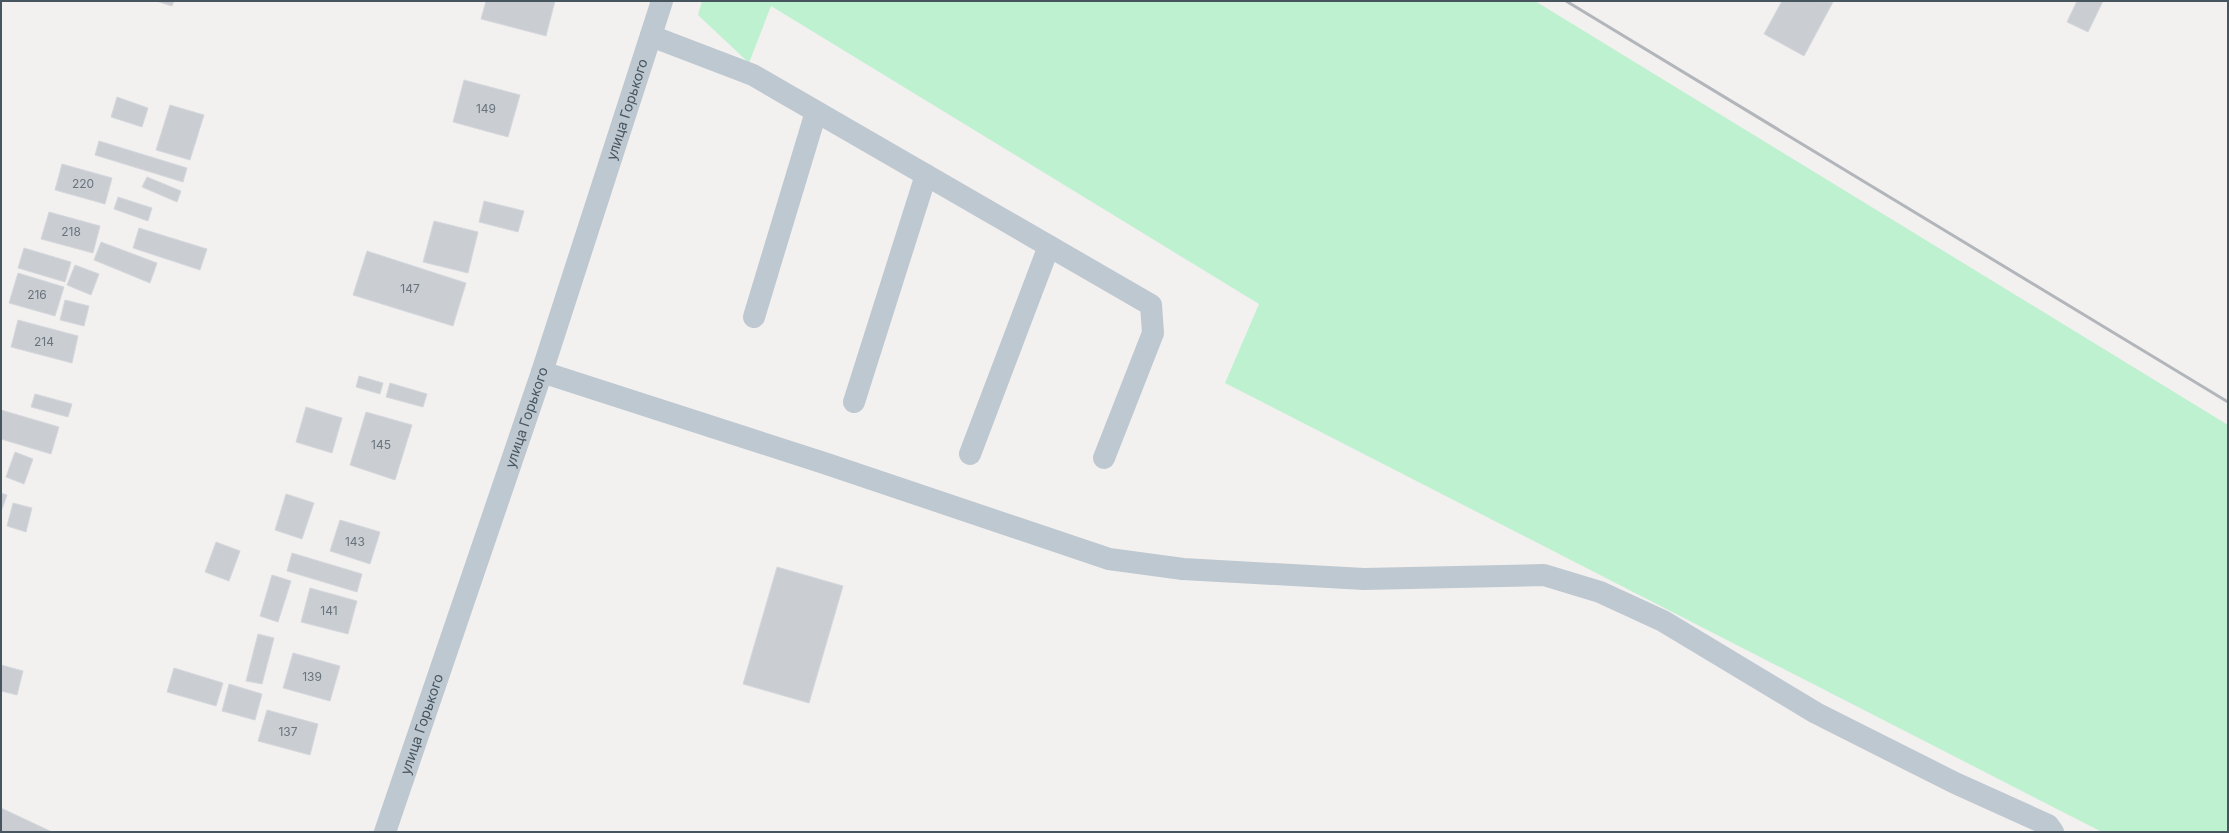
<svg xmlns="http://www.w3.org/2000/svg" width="2229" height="833" viewBox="0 0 2229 833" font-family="Inter,sans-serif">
  <rect width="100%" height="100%" fill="#f3f0f0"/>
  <polygon fill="#bef1cf" points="702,1 1535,1 2228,425 2228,832 2102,832 1225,383 1259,304 771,6 749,63 698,15"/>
  <g fill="#caced3" stroke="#d4d7dc">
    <polygon points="156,1 174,1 172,6"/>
    <polygon points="486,1 555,1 546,36 481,19"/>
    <polygon points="1782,1 1833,2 1804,56 1764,34"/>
    <polygon points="2077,1 2103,1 2088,32 2067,22"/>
    <polygon points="464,80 520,95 508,137 453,122"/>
    <polygon points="117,97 148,108 142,127 111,117"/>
    <polygon points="170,105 204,115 190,160 156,150"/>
    <polygon points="99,141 187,168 183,182 95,155"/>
    <polygon points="62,164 112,178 105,204 55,190"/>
    <polygon points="147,177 181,191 177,202 142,187"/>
    <polygon points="118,197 152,208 148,221 114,209"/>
    <polygon points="484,201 524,211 518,232 479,222"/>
    <polygon points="49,212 100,226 93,253 41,239"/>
    <polygon points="434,221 478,232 468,273 423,262"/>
    <polygon points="139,228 207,249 200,270 133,248"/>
    <polygon points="101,242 157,263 150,283 94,260"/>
    <polygon points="24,248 71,262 65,282 18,268"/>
    <polygon points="367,251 466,283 453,326 353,295"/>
    <polygon points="75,265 99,274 91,295 67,285"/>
    <polygon points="18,273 64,287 55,316 9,303"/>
    <polygon points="65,300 89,306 84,326 60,320"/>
    <polygon points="18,320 78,336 72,363 11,347"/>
    <polygon points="359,376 383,383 380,394 356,387"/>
    <polygon points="390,383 427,394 423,407 386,397"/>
    <polygon points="35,394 72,404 68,417 31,407"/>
    <polygon points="306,407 342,418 332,453 296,442"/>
    <polygon points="1,410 59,427 51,454 1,439"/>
    <polygon points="366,412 412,425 395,480 350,465"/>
    <polygon points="15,452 33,459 24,484 6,477"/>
    <polygon points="1,493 7,495 2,509 1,509"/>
    <polygon points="286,494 314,503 302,539 275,530"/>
    <polygon points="13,503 32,508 26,532 7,526"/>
    <polygon points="340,520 380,532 370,564 330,551"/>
    <polygon points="216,542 240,551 229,581 205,572"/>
    <polygon points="292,553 362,574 357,592 287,571"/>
    <polygon points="777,567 843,586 809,703 743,684"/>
    <polygon points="272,575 291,581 278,622 260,616"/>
    <polygon points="310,588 357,601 348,634 301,622"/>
    <polygon points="258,634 274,638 262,684 246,681"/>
    <polygon points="293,653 340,666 330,701 283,688"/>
    <polygon points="1,665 23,671 17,695 1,691"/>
    <polygon points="174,668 223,683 216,706 167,692"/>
    <polygon points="229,684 262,694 255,720 222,711"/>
    <polygon points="267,710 318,724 310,755 258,741"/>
    <polygon points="1,808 52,832 1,832"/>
  </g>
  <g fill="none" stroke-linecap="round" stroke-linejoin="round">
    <g stroke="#bec8d0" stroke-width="22">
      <polyline points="651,36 753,75 1151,305 1153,333 1104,458"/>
      <polyline points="754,317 816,112"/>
      <polyline points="542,372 824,463 1109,559 1183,569 1364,579 1544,575 1600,592 1663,621 1816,713 1955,783 2048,825 2053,832"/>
      <polyline points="854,402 926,175"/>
      <polyline points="970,454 1049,246"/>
      <path id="s1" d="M385,832L542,372L662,1"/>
    </g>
    <polyline stroke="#b2b6bb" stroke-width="3" points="1566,1 2228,402"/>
  </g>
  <g text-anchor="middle" stroke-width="3" stroke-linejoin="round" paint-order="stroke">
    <g font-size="12" fill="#68737c">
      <text x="486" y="113">149</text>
      <text x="83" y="188">220</text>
      <text x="71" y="236">218</text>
      <text x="410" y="293">147</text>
      <text x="37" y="299">216</text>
      <text x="44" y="346">214</text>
      <text x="381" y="449">145</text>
      <text x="355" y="546">143</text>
      <text x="329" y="615">141</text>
      <text x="312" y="681">139</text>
      <text x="288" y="736">137</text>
    </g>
    <g font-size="14" fill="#47555f" stroke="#fff">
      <text dy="5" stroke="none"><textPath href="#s1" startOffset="762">улица Горького</textPath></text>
      <text dy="5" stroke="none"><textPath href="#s1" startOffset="438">улица Горького</textPath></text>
      <text dy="5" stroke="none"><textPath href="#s1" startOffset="114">улица Горького</textPath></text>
    </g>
  </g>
  <rect width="2229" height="833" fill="none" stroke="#47555f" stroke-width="4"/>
</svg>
